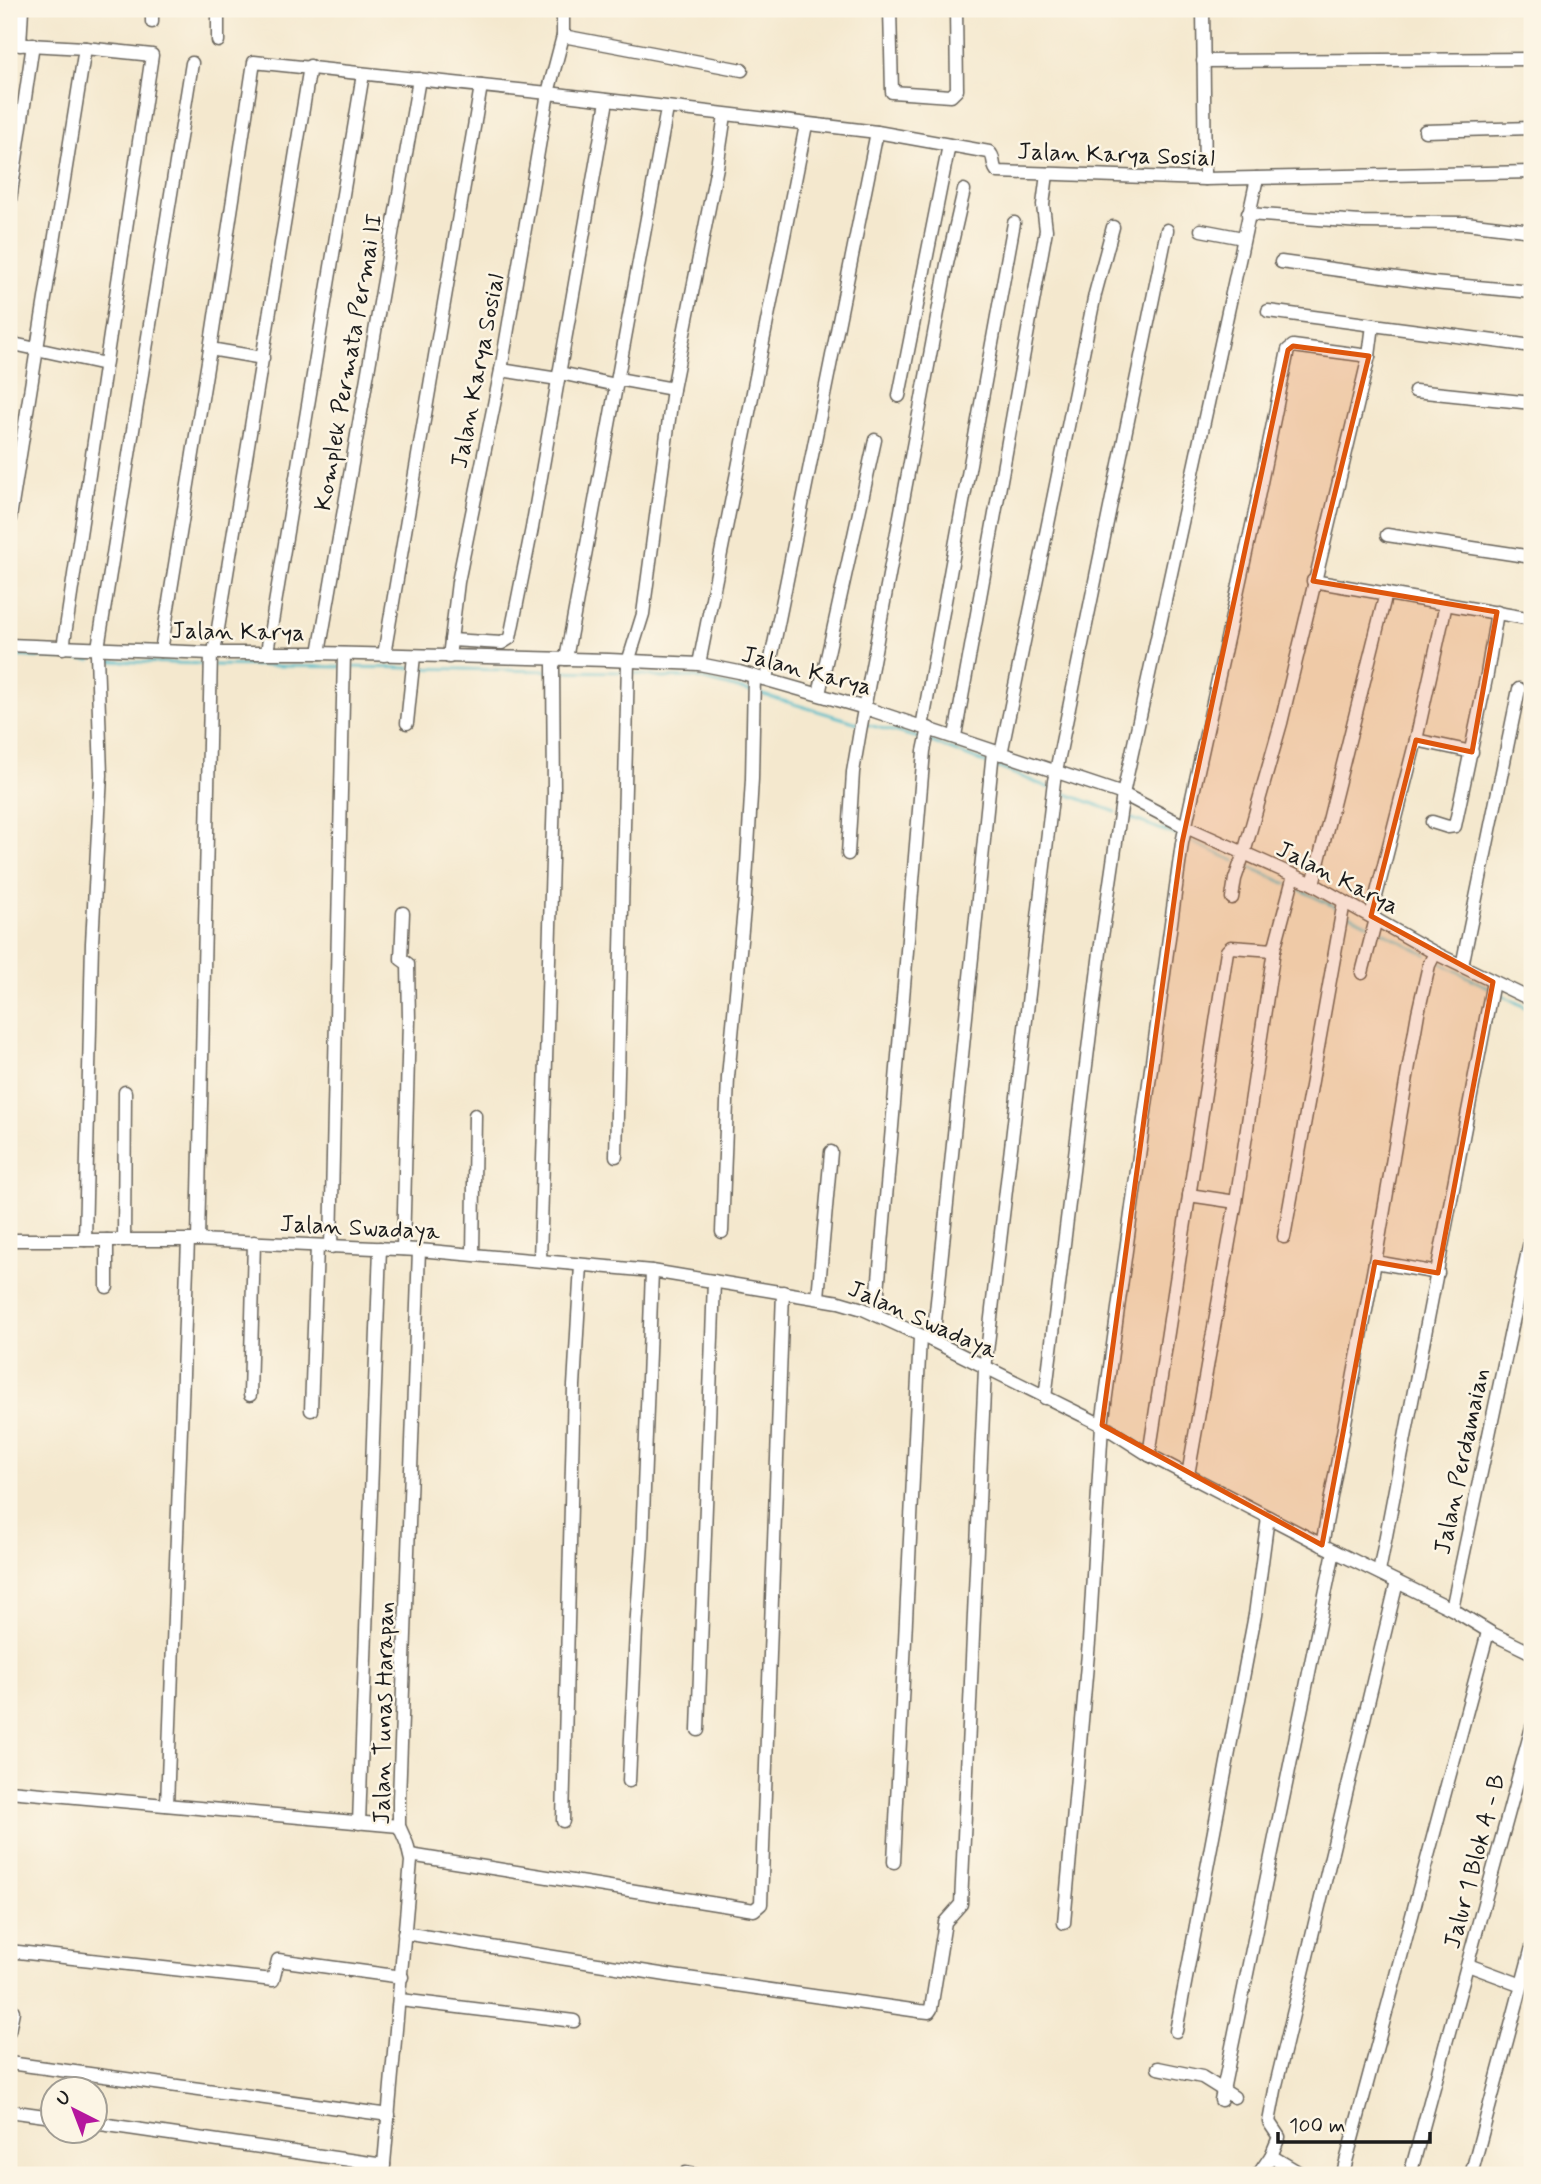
<svg xmlns="http://www.w3.org/2000/svg" width="1541" height="2184" viewBox="0 0 1541 2184" font-family="Mynerve,sans-serif">
  <rect width="100%" height="100%" fill="#fcf5e5"/>
  <filter id="ink" filterUnits="userSpaceOnUse"><feTurbulence type="fractalNoise" baseFrequency=".0143" numOctaves="2"/><feDisplacementMap in="SourceGraphic" scale="14" xChannelSelector="R" yChannelSelector="G"/><feConvolveMatrix kernelMatrix="1 2 1 2 8 2 1 2 1" color-interpolation-filters="sRGB"/></filter>
  <filter id="wash" filterUnits="userSpaceOnUse"><feTurbulence type="fractalNoise" baseFrequency=".00686" numOctaves="4" result="noise"/><feDisplacementMap in="SourceGraphic" scale="28" xChannelSelector="R" yChannelSelector="G"/><feGaussianBlur stdDeviation="1.57" result="paint"/><feColorMatrix in="noise" values="0 0 0 0 0 0 0 0 0 0 0 0 0 0 0 0 0 1.4 0 .05"/><feComposite in="paint" operator="in"/></filter>
  <g filter="url(#wash)">
    <rect width="100%" height="100%" fill="#f4e8ce"/>
    <g fill="none" stroke-linecap="round" stroke-linejoin="round">
      <g stroke="#4ebac9" stroke-width="2.5">
        <polyline points="9,656 91,660"/>
        <polyline points="102,661 207,664"/>
        <polyline points="214,665 340,667"/>
        <polyline points="346,667 410,668"/>
        <polyline points="416,668 550,671"/>
        <polyline points="556,671 623,672"/>
        <polyline points="633,673 663,678 693,677 751,692"/>
        <polyline points="757,693 858,723"/>
        <polyline points="865,724 923,739"/>
        <polyline points="929,741 988,764"/>
        <polyline points="994,766 1050,788"/>
        <polyline points="1056,790 1116,812"/>
        <polyline points="1125,816 1178,836"/>
        <polyline points="1187,840 1235,861"/>
        <polyline points="1245,865 1287,884"/>
        <polyline points="1296,888 1337,908"/>
        <polyline points="1346,913 1371,926"/>
        <polyline points="1377,929 1427,955"/>
        <polyline points="1439,962 1489,988"/>
        <polyline points="1495,991 1532,1011"/>
      </g>
    </g>
  </g>
  <g filter="url(#ink)">
    <g fill="none" stroke-linecap="round" stroke-linejoin="round">
      <g stroke="#68635a" stroke-width="15">
        <g id="minor">
          <polyline points="218,9 218,41"/>
          <polyline points="890,9 892,92 951,96 957,90 956,9"/>
          <polyline points="1203,9 1205,179"/>
          <polyline points="152,22 152,9"/>
          <polyline points="563,36 742,70"/>
          <polyline points="9,44 85,48 152,55 63,648"/>
          <polyline points="20,45 22,9"/>
          <polyline points="1203,61 1532,59"/>
          <polyline points="1425,131 1532,128"/>
          <polyline points="9,207 33,44"/>
          <polyline points="1248,214 1361,222 1466,223 1532,231"/>
          <polyline points="1201,230 1243,238"/>
          <polyline points="1281,262 1433,283 1532,292"/>
          <polyline points="1268,311 1532,346"/>
          <polyline points="9,343 105,364"/>
          <polyline points="1369,356 1373,325"/>
          <polyline points="263,358 210,349 254,62 548,93 563,36 563,9"/>
          <polyline points="501,370 558,379"/>
          <polyline points="560,373 616,385"/>
          <polyline points="618,379 673,389"/>
          <polyline points="1415,391 1532,403"/>
          <polyline points="899,396 949,145"/>
          <polyline points="9,524 85,48"/>
          <polyline points="1387,535 1532,557"/>
          <polyline points="1313,581 1532,619"/>
          <polyline points="451,640 502,643 510,638 532,528 607,101"/>
          <polyline points="9,645 211,653 319,653 609,660 699,664 739,672 865,708 1123,794 1186,827 1313,884 1435,953 1532,1000"/>
          <polyline points="161,651 210,349"/>
          <polyline points="267,652 363,74"/>
          <polyline points="214,653 310,66"/>
          <polyline points="319,653 419,79"/>
          <polyline points="384,655 481,86"/>
          <path d="M449,657L458,582L501,370L548,93L877,132L989,152C996,157 991,167 998,172L1205,179L1532,172"/>
          <polyline points="566,659 667,109"/>
          <polyline points="699,664 806,125"/>
          <polyline points="767,679 877,132"/>
          <polyline points="819,694 875,440"/>
          <polyline points="407,723 414,656"/>
          <polyline points="922,727 1014,223"/>
          <polyline points="955,736 1046,230 1043,205 1047,174"/>
          <polyline points="1416,740 1472,752"/>
          <polyline points="1001,754 1095,294 1113,227"/>
          <polyline points="1432,822 1448,827 1455,826 1487,674 1497,612"/>
          <polyline points="848,854 853,772 860,731 947,264 964,190"/>
          <polyline points="1313,884 1386,593"/>
          <polyline points="403,913 401,959 408,964 409,1020 403,1249"/>
          <polyline points="1371,916 1416,740 1446,604"/>
          <polyline points="1462,966 1519,689"/>
          <polyline points="1362,973 1376,919"/>
          <polyline points="616,1156 628,662 643,614 673,389 717,167 725,115"/>
          <polyline points="1189,1195 1236,1202"/>
          <polyline points="722,1232 728,1077 745,898 752,779 754,676"/>
          <polyline points="1284,1237 1344,902"/>
          <polyline points="9,1240 198,1240 419,1250 652,1271 839,1302 863,1309 933,1341 1102,1425 1149,1455 1322,1545 1452,1609 1493,1634 1532,1653"/>
          <polyline points="85,1240 92,943 101,775 97,654 192,63"/>
          <polyline points="107,1240 107,1287"/>
          <polyline points="124,1240 125,1092"/>
          <polyline points="198,1240 211,653"/>
          <polyline points="331,1247 344,654"/>
          <polyline points="473,1254 475,1115"/>
          <polyline points="540,1260 554,793 553,665 556,660"/>
          <polyline points="1375,1262 1438,1273"/>
          <polyline points="818,1297 831,1152"/>
          <polyline points="876,1315 924,751 929,728"/>
          <polyline points="933,1341 993,751"/>
          <polyline points="250,1395 254,1242"/>
          <polyline points="1045,1398 1101,944 1123,794 1257,178"/>
          <polyline points="311,1410 317,1246"/>
          <polyline points="1149,1455 1227,951 1231,947 1274,950"/>
          <polyline points="1188,1475 1236,1202 1274,950 1294,875"/>
          <polyline points="1322,1545 1375,1262 1418,1013 1429,965 1435,953"/>
          <polyline points="1379,1572 1493,982"/>
          <polyline points="1452,1609 1532,1232"/>
          <polyline points="698,1730 714,1281"/>
          <polyline points="629,1781 636,1630 642,1543 652,1271"/>
          <polyline points="9,1791 399,1826"/>
          <polyline points="167,1805 188,1240"/>
          <polyline points="563,1821 574,1386 581,1265"/>
          <polyline points="359,1823 380,1248"/>
          <polyline points="410,1855 754,1910 761,1904 783,1292"/>
          <polyline points="894,1862 920,1337"/>
          <polyline points="1064,1923 1089,1642 1102,1425 1182,843 1255,512 1288,350 1293,346 1369,356 1281,723 1244,853 1235,879 1232,898"/>
          <polyline points="404,1933 673,1976 919,2011 929,2012 931,2009 945,1922 961,1904 985,1369 1054,781 1167,230"/>
          <polyline points="9,1951 273,1980 278,1960 402,1977"/>
          <polyline points="1468,1965 1522,1985"/>
          <polyline points="400,2000 574,2021"/>
          <polyline points="9,2005 13,2011 9,2031"/>
          <polyline points="1176,2031 1255,1615 1268,1517"/>
          <polyline points="9,2063 389,2115"/>
          <polyline points="1158,2068 1202,2077 1234,2097"/>
          <polyline points="1221,2100 1334,1551"/>
          <polyline points="9,2111 52,2117"/>
          <polyline points="94,2123 384,2165"/>
          <polyline points="1271,2156 1303,2175"/>
          <polyline points="1344,2169 1488,1632"/>
          <polyline points="686,2173 696,2175"/>
          <polyline points="383,2175 411,1861 407,1844 399,1826 399,1799 419,1250"/>
          <polyline points="1258,2175 1271,2156 1279,2137 1269,2122 1276,2085 1397,1582"/>
          <polyline points="1410,2175 1532,1727"/>
          <polyline points="1471,2175 1532,1947"/>
        </g>
      </g>
      <use href="#minor" stroke="#fff" stroke-width="12"/>
    </g>
  </g>
  <path fill="#de560d" fill-opacity="0.2" stroke="#de560d" stroke-width="5" stroke-linejoin="round" d="M1293,346L1369,356L1313,581L1497,612L1472,752L1416,740L1371,916L1493,982L1438,1273L1375,1262L1322,1545L1102,1425L1182,843L1288,350Z"/>
  <g text-anchor="middle" stroke-width="5" stroke-linejoin="round" paint-order="stroke">
    <g font-size="24" fill="#1c1c1c" stroke="#fcf5e5">
      <text transform="translate(1116 154) rotate(2)" y="8">Jalan Karya Sosial</text>
      <text transform="translate(348 362) rotate(-80)" y="8">Komplek Permata Permai II</text>
      <text transform="translate(477 371) rotate(-79)" y="8">Jalan Karya Sosial</text>
      <text transform="translate(238 631) rotate(1)" y="8">Jalan Karya</text>
      <text transform="translate(807 670) rotate(15)" y="8">Jalan Karya</text>
      <text transform="translate(1338 877) rotate(27)" y="8">Jalan Karya</text>
      <text transform="translate(360 1227) rotate(3)" y="8">Jalan Swadaya</text>
      <text transform="translate(923 1319) rotate(24)" y="8">Jalan Swadaya</text>
      <text transform="translate(1461 1461) rotate(-78)" y="8">Jalan Perdamaian</text>
      <text transform="translate(383 1713) rotate(-89)" y="8">Jalan Tunas Harapan</text>
      <text transform="translate(1474 1861) rotate(-75)" y="8">Jalur 1 Blok A - B</text>
    </g>
  </g>
  <rect width="1541" height="2184" fill="none" stroke="#fcf5e5" stroke-width="35"/>
  <g transform="translate(74 2110) rotate(318)"><circle r="33" fill="#fcf5e5" stroke="#a29e95" stroke-width="2"/>
  <path d="M0-5L12 26L0 18L-12 26Z" fill="#b5179e"/>
  <text y="-10" font-size="19" font-weight="bold" text-anchor="middle" fill="#1c1c1c">U</text>
  </g>
  <path d="M1278 2132v10h152v-10" fill="none" stroke="#1c1c1c" stroke-width="3.5"/>
  <text x="1289" y="2132" font-size="21" fill="#1c1c1c" stroke="#fcf5e5" stroke-width="5" paint-order="stroke">100 m</text>
</svg>
